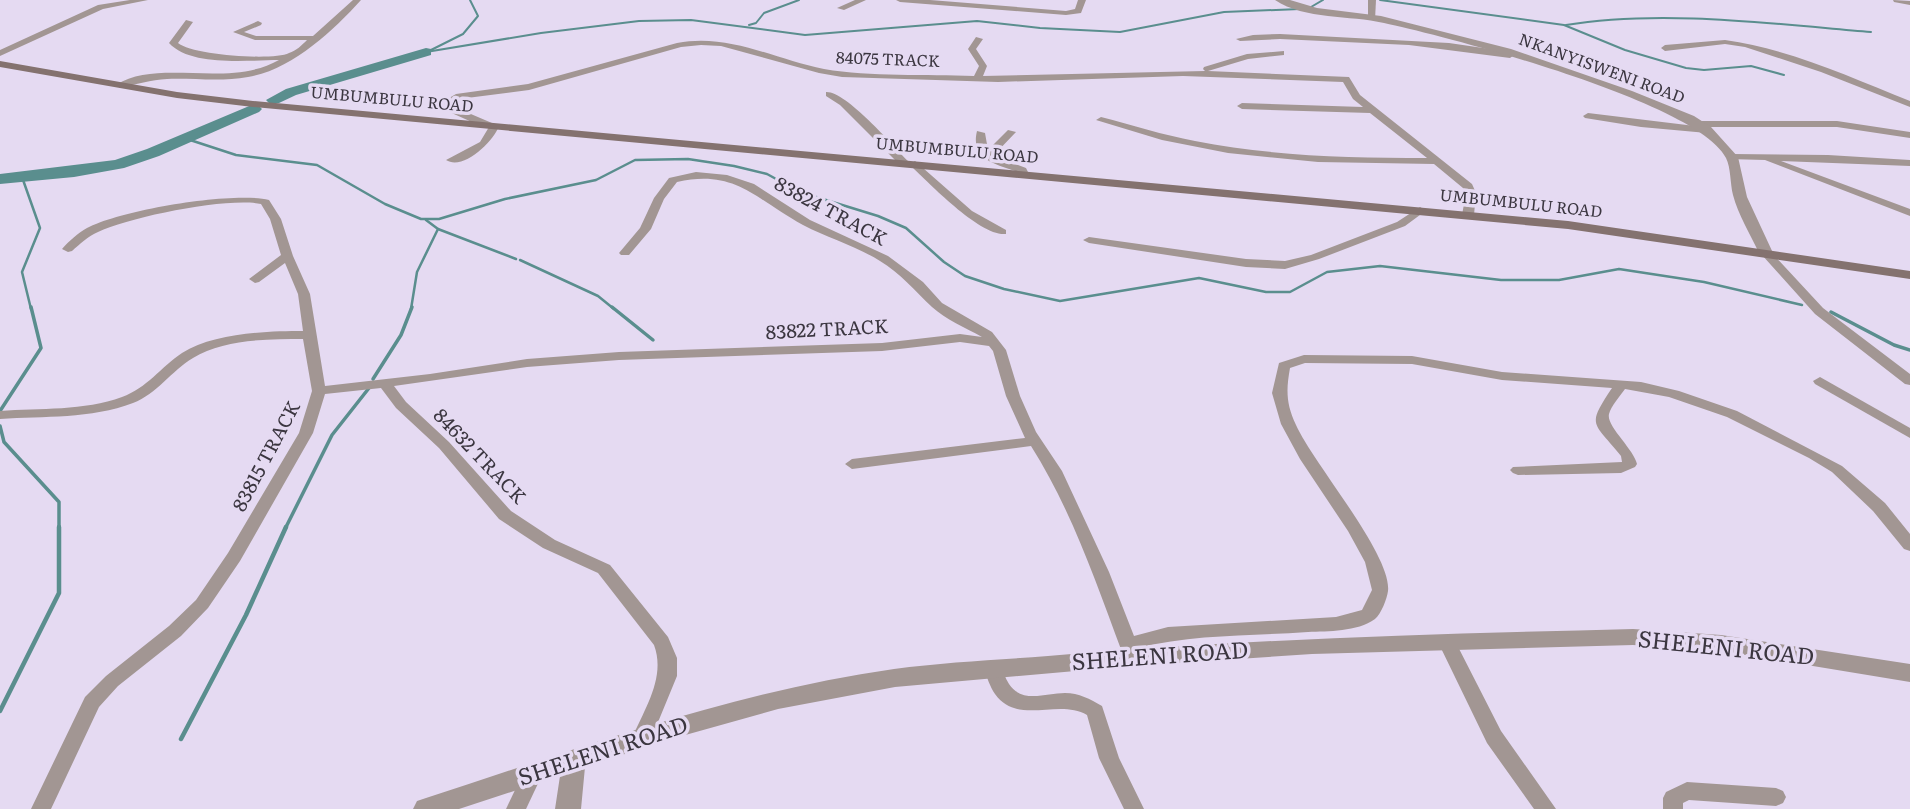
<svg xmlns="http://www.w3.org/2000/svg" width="1910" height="809" viewBox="0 0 1910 809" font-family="Literata,serif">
  <rect width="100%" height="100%" fill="#e5daf2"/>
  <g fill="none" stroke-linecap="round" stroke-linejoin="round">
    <g stroke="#5a8e8e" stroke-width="2">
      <polyline points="1380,0 1564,25 1625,50 1686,68 1704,70 1751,66 1784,75"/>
      <polyline points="1311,7 1323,0"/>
      <polyline points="749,25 756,23 764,13 799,0"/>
      <path d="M1566,25C1661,9 1775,24 1871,32"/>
      <polyline points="431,50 463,34 478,16 470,0"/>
      <polyline points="426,52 541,33 639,21 691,20 805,35 977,21 1040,28 1120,32 1224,12 1300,9"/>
    </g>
    <g stroke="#5a8e8e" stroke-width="2.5">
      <polyline points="187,139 236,155 317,165 385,204 421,219 439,219 505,199 596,180 635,160 688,159 734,166 767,174 800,192 878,216 906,228 944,262 965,276 1004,289 1060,301 1199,278 1266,292 1290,292 1327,272 1380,266 1501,280 1559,280 1619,269 1704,282 1802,305"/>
      <polyline points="22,177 40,228 22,272 31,309"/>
      <polyline points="426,220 438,229 516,259"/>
      <polyline points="520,260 598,296 614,309"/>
      <polyline points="411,309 417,272 438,229"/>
    </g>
    <g stroke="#5a8e8e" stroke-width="3.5">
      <polyline points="612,307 653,340"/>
      <polyline points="1831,312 1894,345 1910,350"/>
      <polyline points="373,379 401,335 412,307"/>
      <polyline points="0,411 41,348 31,307"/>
      <polyline points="0,426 4,442 59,502 59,529"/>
      <polyline points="285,529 332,435 369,388"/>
    </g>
    <g stroke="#5a8e8e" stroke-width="4.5">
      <polyline points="0,711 59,593 59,527"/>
      <polyline points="181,739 246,615 286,527"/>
    </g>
    <g fill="#5a8e8e" fill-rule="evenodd">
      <polygon points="426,48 431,49 431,55 296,95 279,103 269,103 266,100 286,89"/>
      <polygon points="254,104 259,106 262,109 259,112 159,156 124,168 74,177 0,184 0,174 115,160 147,149"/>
    </g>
    <g fill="#a29693" fill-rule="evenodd">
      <polygon points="130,0 148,0 103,9 0,56 0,50 98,5"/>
      <path d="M353,0H361C332,32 291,70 248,77C221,82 194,78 167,79C151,80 136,84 120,88L116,85C158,58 228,89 279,60C248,60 191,67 169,43L186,20L193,22L178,43C192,55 273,61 289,53C296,51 302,45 307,40H255L233,32L258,21L262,23L261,25L244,32L256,36H313Z"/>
      <polygon points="855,0 866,0 844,10 837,8"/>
      <polygon points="896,0 930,0 1066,11 1075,9 1078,0 1086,0 1081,13 1066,15 900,2"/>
      <polygon points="1368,0 1376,0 1375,20 1368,18"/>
      <polygon points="1893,0 1910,1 1910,5 1894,2"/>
      <polygon points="1280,34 1449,43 1490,49 1514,55 1510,58 1409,45 1280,39 1240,41 1236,39 1253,35"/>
      <path d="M976,37L983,39L976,49L987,66L983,76L1205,71L1203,69L1204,67L1247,54L1284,51V55L1248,59L1208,71L1349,77L1360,95L1472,184L1476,193L1474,215L1468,218L1464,217L1462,215L1466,193L1463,188L1434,164L1318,162L1228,153L1162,140L1096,120L1101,117C1132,125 1163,135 1195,141C1271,156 1349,158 1427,158L1370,113L1242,109L1237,106L1242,103L1363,107L1353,99L1343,82L1183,76L998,82L842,77L819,73L721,46L701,45L681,47L529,90L459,99L452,104V106L499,126C493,142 463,171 446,160L480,142L489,127H483L445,110L444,101L456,94L528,84L677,43C729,33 774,59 824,69C871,77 926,74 974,76L979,66L968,49Z"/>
      <path d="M1725,40C1789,49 1850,77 1910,101V107L1821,72L1745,47L1725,44L1665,51L1661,48L1665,45Z"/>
      <path d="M826,92C846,91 892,145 908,161V165H900L840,105L826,96Z"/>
      <polygon points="1588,113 1695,126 1695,122 1698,121 1837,121 1910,132 1910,138 1837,127 1705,127 1712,130 1707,133 1641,127 1585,118 1583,116"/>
      <path d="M1008,130L1016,132L993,156L1026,168L1029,174L1028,176H1020L1018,172C996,164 970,160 977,131L985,133L988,150Z"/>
      <polygon points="1732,154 1828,155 1910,160 1910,166 1781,161 1910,209 1910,216 1765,160 1728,159 1727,157"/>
      <path d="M915,161L972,211L1006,230V234C981,237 930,184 911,166L910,164Z"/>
      <path d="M696,172L727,175L754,184L810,220L888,256L923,282L942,303L992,332L1006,350L1020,396L1036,432L1062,471L1109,572L1134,636L1168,627L1336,617L1362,610L1372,590L1365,562L1348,531L1300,459L1281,424L1272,393L1279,363L1304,355L1412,356L1502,372L1641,382L1679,391L1737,411L1842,466L1885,503L1910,534V551L1904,549L1873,511L1832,472L1809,458L1727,417L1669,397L1625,389C1620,396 1611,406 1609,414C1606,426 1634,449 1637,464L1635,467L1621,473L1518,475L1513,473L1510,470L1513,467L1622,462L1621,456C1593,421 1586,427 1612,388L1502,380L1412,364L1305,363L1290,368C1286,390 1286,404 1296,425C1313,463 1392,555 1388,591C1387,599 1381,614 1375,619C1357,632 1328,631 1308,632C1251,636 1193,634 1138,648L1140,652L1137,657L1131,659L1125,657L1122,652C1096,582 1071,509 1031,446L852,469L845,464L852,459L1025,438L1006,396L993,351L989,346L960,342L882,351L619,360L527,367L394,386L406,402L449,442L511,511L555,540L610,565L668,637L677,658V676L649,744L642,746L635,744L632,738C645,708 666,677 654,645L598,573L543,548L499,519L439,448L396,408L381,388L325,394L313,433L240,561L208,608L181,636L118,686L99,707L51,809H31L85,697L106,676L169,626L196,600L228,553L299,433L312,391L303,339C269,339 223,339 193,358C171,371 157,394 133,403C91,419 44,416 0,419V411C40,408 84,411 122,397C147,388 161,367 182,353C213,333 267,331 303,331L298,294L285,263L259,282L255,283L249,279L281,255L270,219L261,204C227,197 130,217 98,232C88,236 80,244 72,251L68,252L62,249C69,241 78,233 87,228C121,210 232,191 269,200L281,219L293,256L310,294L325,386L430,374L527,359L619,352L882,343L960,334L982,337C966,328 945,319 932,307C915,291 900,273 880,261C856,246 828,238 803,225C755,199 736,169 677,182L664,199L651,229L629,255H621L619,253L640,228L654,198L669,178Z"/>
      <polygon points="1420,207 1425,210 1424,212 1405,226 1319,259 1285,269 1246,267 1089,243 1083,240 1089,237 1246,259 1285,261 1311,255 1397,222"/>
      <polygon points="1766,250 1770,251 1823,308 1910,374 1910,385 1905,384 1815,314 1762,255 1760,253"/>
      <polygon points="1820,377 1910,428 1910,438 1815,384 1813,381"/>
      <polygon points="1447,635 1453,637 1501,731 1556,809 1534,809 1487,743 1438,642 1441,637"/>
      <path d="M993,662L999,664C1003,670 1005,678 1009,684C1022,704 1046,693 1065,693C1079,693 1090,699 1102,706L1119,758L1144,809H1124L1099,758L1087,715C1058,698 1018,726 995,694C990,687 987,677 984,669L987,664Z"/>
      <polygon points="533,765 540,767 543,773 526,809 506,809 526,767"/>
      <polygon points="1687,782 1776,788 1783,791 1786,797 1783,803 1776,806 1689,800 1683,803 1683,809 1663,809 1663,798 1666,792"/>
    </g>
    <g fill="#a29693" fill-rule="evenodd">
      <path d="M1275,0H1290L1317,8L1381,16L1511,49L1632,91L1694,116L1711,127L1738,157L1747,197L1773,253L1766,257L1759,253C1750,234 1738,214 1733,195C1730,183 1731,168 1726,158C1698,102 1449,37 1384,23C1350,15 1305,20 1275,0Z"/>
      <path d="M1633,629L1721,635L1910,664V682L1721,651L1633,645L1312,654L1132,666L895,687L778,709L671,739L585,767L581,809H555L560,776L459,809H413L417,801L426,798C580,748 733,692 894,669C945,662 997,660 1048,656C1243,639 1438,634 1633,629Z"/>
    </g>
    <polygon fill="#84726f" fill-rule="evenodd" points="0,61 177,92 253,101 1568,221 1910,271 1910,279 1568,229 253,107 177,98 0,67"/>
  </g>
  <g text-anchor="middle" stroke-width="7" stroke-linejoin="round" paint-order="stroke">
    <g font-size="16" fill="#3b3640" stroke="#e5daf2">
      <text transform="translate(888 59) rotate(2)" y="6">84075 TRACK</text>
      <text transform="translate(1602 68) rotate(20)" y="6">NKANYISWENI ROAD</text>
      <text transform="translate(392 99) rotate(5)" y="6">UMBUMBULU ROAD</text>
      <text transform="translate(957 150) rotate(5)" y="6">UMBUMBULU ROAD</text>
      <text transform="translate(1521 203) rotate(6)" y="6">UMBUMBULU ROAD</text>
    </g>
    <g font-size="19" fill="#3b3640" stroke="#e5daf2">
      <text transform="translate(831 211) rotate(28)" y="7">83824 TRACK</text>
      <text transform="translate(827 329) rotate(-3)" y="7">83822 TRACK</text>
      <text transform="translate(266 456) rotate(-62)" y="7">83815 TRACK</text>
      <text transform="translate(480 456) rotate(46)" y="7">84632 TRACK</text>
    </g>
    <g font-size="23" fill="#3b3640" stroke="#e5daf2">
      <text transform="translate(1726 648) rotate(6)" y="8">SHELENI ROAD</text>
      <text transform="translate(1160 656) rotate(-4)" y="8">SHELENI ROAD</text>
      <text transform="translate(603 751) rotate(-18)" y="8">SHELENI ROAD</text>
    </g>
  </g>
</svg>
